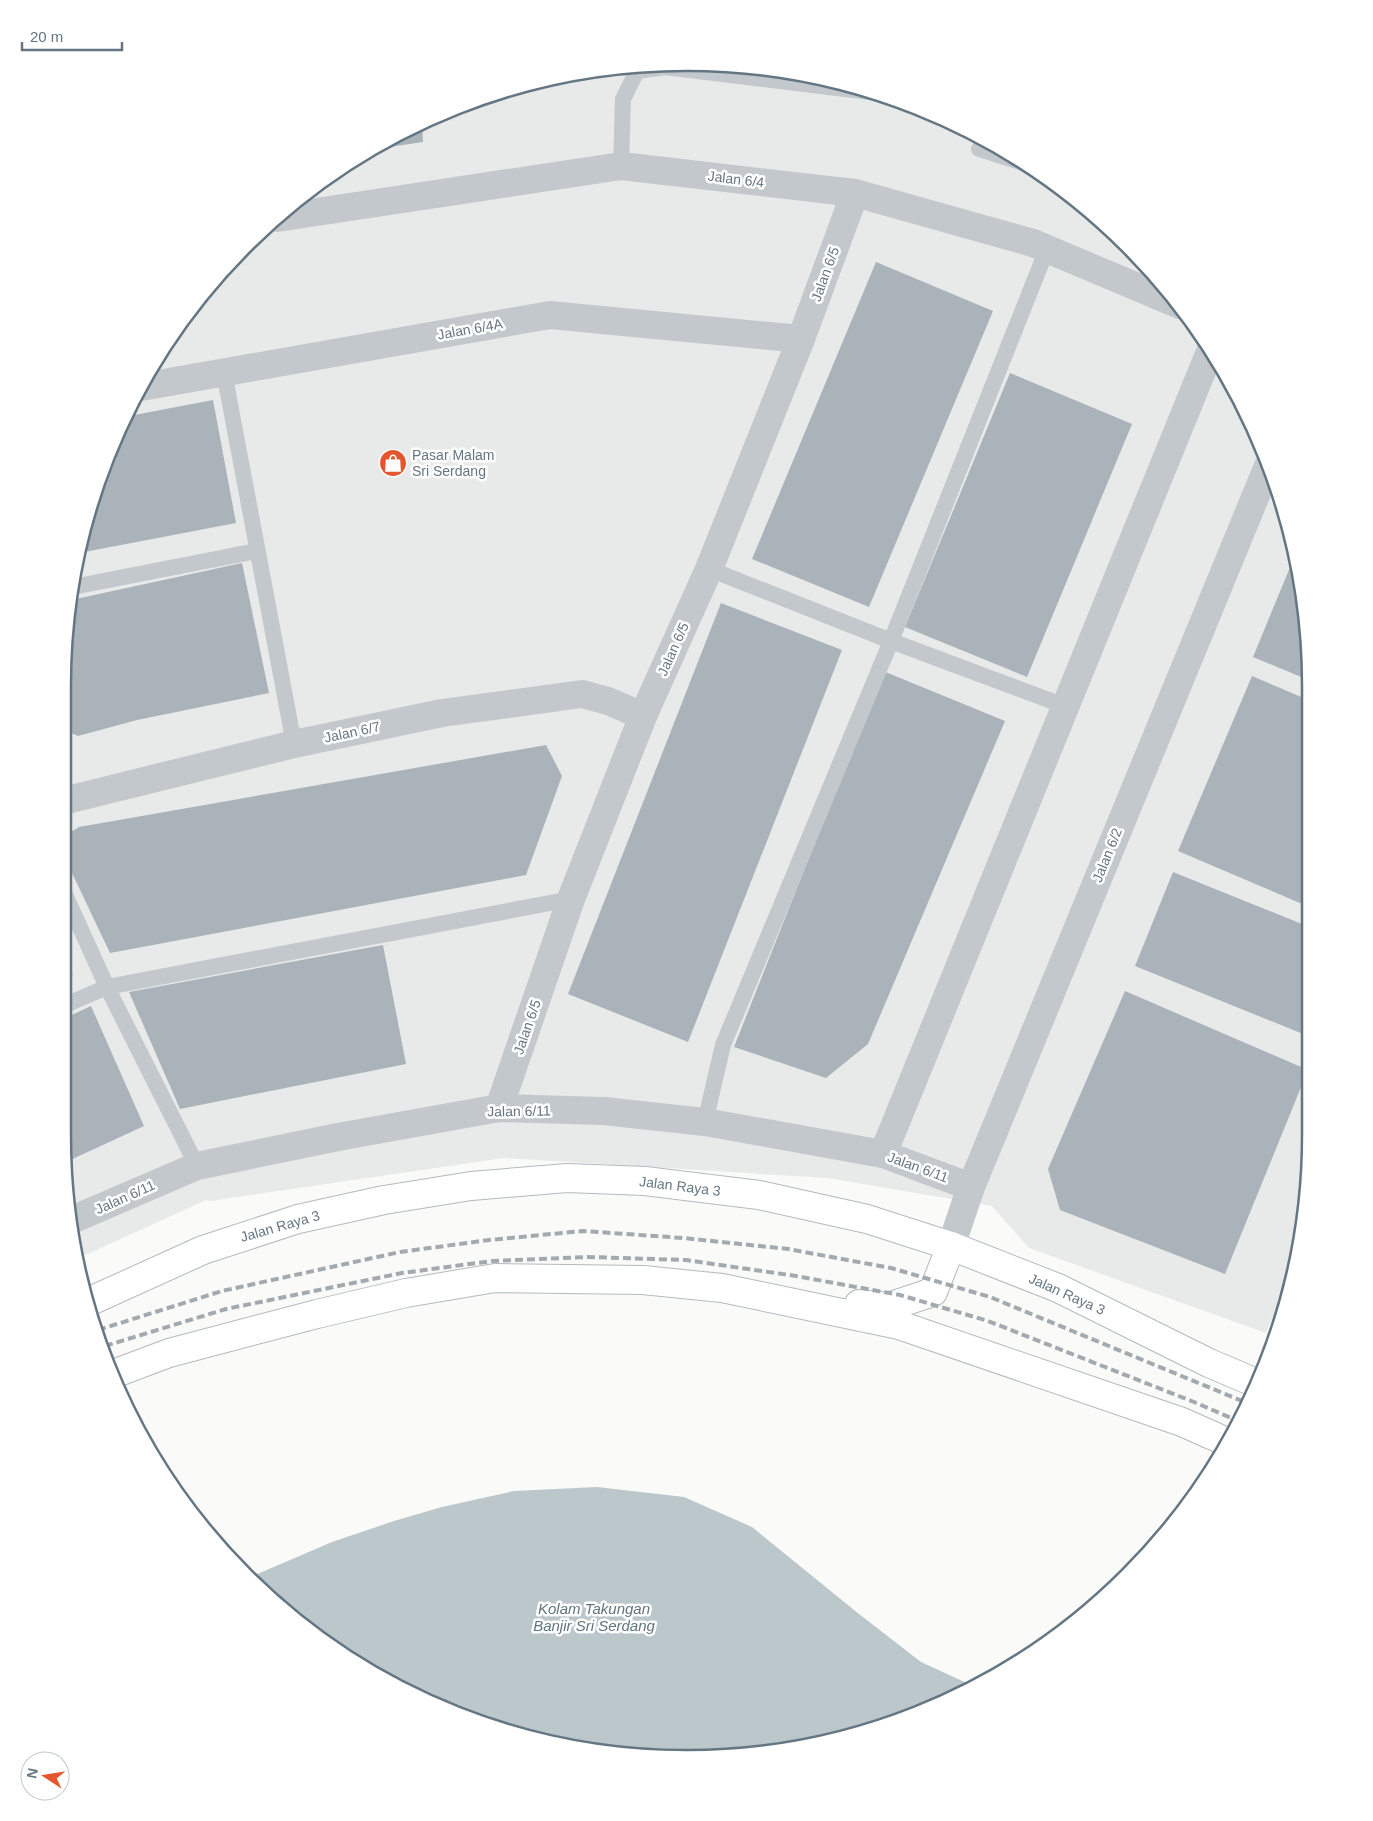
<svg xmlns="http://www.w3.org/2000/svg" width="1373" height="1821" viewBox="0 0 1373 1821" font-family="Helvetica,sans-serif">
  <rect width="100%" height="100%" fill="#fafaf8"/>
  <polygon fill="#e8e9e9" points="646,64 768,68 887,96 999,146 1098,218 1182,307 1263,448 1305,605 1309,1176 1289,1274 1266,1333 1029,1248 992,1206 828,1178 504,1158 210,1201 206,1200 79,1258 63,1134 64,646 84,525 127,411 168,340 245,245 307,191 411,127 525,84"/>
  <polygon fill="#bbc7cb" points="597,1487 684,1497 752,1527 859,1614 921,1662 971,1685 925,1711 848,1737 728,1757 564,1746 410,1694 340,1653 248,1578 332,1542 394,1521 442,1507 514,1491"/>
  <g fill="#aab3b9">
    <polygon points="422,123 423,142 376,149 411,127"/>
    <polygon points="876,262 993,311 869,607 752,559"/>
    <polygon points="1010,373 1132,424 1027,677 905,627"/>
    <polygon points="213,400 236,523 79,553 84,525 124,417"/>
    <polygon points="242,563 269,693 137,720 78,736 64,730 64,646 71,600"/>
    <polygon points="1291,565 1295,567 1305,605 1306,679 1253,657"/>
    <polygon points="721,603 842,650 688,1042 568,994"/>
    <polygon points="883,671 1005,721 868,1044 826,1078 734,1047"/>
    <polygon points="1252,676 1306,699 1307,906 1178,851"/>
    <polygon points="546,745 562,776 526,875 110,953 63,854 63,837 79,827"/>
    <polygon points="1173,872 1307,926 1308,1036 1135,966"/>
    <polygon points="383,945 406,1064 180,1109 129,992"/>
    <polygon points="63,952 73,975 63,979"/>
    <polygon points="1125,991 1308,1070 1225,1274 1060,1210 1048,1169"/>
    <polygon points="91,1006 144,1126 66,1162 62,1134 63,1019"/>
  </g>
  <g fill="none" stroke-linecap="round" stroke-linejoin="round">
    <g stroke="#b3babf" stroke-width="30">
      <g id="secondary">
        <polyline points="86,1303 203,1250 298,1219 384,1200 471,1186 567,1178 645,1181 759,1195 867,1219 951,1246 1058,1288 1209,1363 1256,1383"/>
        <polyline points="859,1304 888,1307 933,1292 951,1246"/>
        <polyline points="116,1373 169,1353 317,1314 406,1293 495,1278 643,1280 722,1288 899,1325 1182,1422 1229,1443"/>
      </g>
    </g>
    <g stroke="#c3c8cc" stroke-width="16">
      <polyline points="979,149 1023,163"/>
      <polyline points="621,166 623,99 637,71 665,67 870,92"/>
      <polyline points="224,372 294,744"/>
      <polyline points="709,569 891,641 1065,706"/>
      <polyline points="73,587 256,551"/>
      <polyline points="63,890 107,987 197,1166"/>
      <polyline points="63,1006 107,987 571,899"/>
      <polyline points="705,1122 723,1045 891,641 1047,249"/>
    </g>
    <g stroke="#c3c8cc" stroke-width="28">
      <polyline points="277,218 621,166 855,193 1033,243 1180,305"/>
      <polyline points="141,387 550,315 801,339"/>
      <polyline points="63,801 294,744 442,713 582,694 608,701 643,716"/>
      <polyline points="499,1108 571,899 643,716 709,569 801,339 855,193"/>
      <polyline points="883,1154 1209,354"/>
      <polyline points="74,1219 197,1166 338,1137 499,1108 604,1111 705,1122 883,1154 971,1187"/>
      <polyline points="951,1246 971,1187 1268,466"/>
    </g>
    <use href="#secondary" stroke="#fff" stroke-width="28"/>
    <g stroke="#a2aab0" stroke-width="4" stroke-dasharray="8 4" stroke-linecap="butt">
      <polyline points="98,1330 222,1291 400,1252 489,1240 583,1231 683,1238 788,1249 891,1268 990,1297 1247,1403"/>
      <polyline points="105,1346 226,1309 402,1273 492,1261 587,1257 686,1260 796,1276 900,1295 988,1321 1194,1402 1238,1421"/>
    </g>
  </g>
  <defs>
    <g id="shop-disc" transform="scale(1.4375)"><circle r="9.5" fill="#e4572e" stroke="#fff"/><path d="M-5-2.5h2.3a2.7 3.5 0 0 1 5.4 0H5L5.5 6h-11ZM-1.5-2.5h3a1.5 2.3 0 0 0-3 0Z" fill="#fff"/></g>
  </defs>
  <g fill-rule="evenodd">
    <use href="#shop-disc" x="393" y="463"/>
  </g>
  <g text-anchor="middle" stroke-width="5" stroke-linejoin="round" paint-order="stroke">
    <g font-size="14" fill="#657683" stroke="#fff">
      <text transform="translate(736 179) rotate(7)" y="5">Jalan 6/4</text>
      <text transform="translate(825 274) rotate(-70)" y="5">Jalan 6/5</text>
      <text transform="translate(470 329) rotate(-10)" y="5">Jalan 6/4A</text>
      <text transform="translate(673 649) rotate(-66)" y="5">Jalan 6/5</text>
      <text transform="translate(352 732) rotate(-12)" y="5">Jalan 6/7</text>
      <text transform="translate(1107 855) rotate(-68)" y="5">Jalan 6/2</text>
      <text transform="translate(527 1027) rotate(-71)" y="5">Jalan 6/5</text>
      <text transform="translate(519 1111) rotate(-1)" y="5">Jalan 6/11</text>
      <text transform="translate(918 1167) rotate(20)" y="5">Jalan 6/11</text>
      <text transform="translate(680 1186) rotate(7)" y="5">Jalan Raya 3</text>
      <text transform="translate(125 1197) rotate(-24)" y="5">Jalan 6/11</text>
      <text transform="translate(280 1226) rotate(-16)" y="5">Jalan Raya 3</text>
      <text transform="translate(1067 1294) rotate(24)" y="5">Jalan Raya 3</text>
    </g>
    <g font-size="14" fill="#657683" stroke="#fff" text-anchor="start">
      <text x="412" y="460">Pasar Malam<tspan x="412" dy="16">Sri Serdang</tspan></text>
    </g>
    <g font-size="15" font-style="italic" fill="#60757c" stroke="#fff">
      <text x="594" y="1614">Kolam Takungan<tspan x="594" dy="17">Banjir Sri Serdang</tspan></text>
    </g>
  </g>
  <path d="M0 0H1373V1821H0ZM686 71H687A615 615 0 0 1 1302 686V1135A615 615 0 0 1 687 1750H686A615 615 0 0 1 71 1135V686A615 615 0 0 1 686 71Z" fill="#fff" fill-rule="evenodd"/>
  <path fill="none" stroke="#657683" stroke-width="2.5" d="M686 71H687A615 615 0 0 1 1302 686V1135A615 615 0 0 1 687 1750H686A615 615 0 0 1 71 1135V686A615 615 0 0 1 686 71Z"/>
  <g transform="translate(45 1776) rotate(282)"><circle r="24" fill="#ffffff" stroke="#c1c8cd"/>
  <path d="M0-4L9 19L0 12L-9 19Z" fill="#e4572e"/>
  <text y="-8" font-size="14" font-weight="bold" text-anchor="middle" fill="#657683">N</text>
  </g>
  <path d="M22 42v8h100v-8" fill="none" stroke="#657683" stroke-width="2.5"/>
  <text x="30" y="42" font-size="15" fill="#657683" stroke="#ffffff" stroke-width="4" paint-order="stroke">20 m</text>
</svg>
